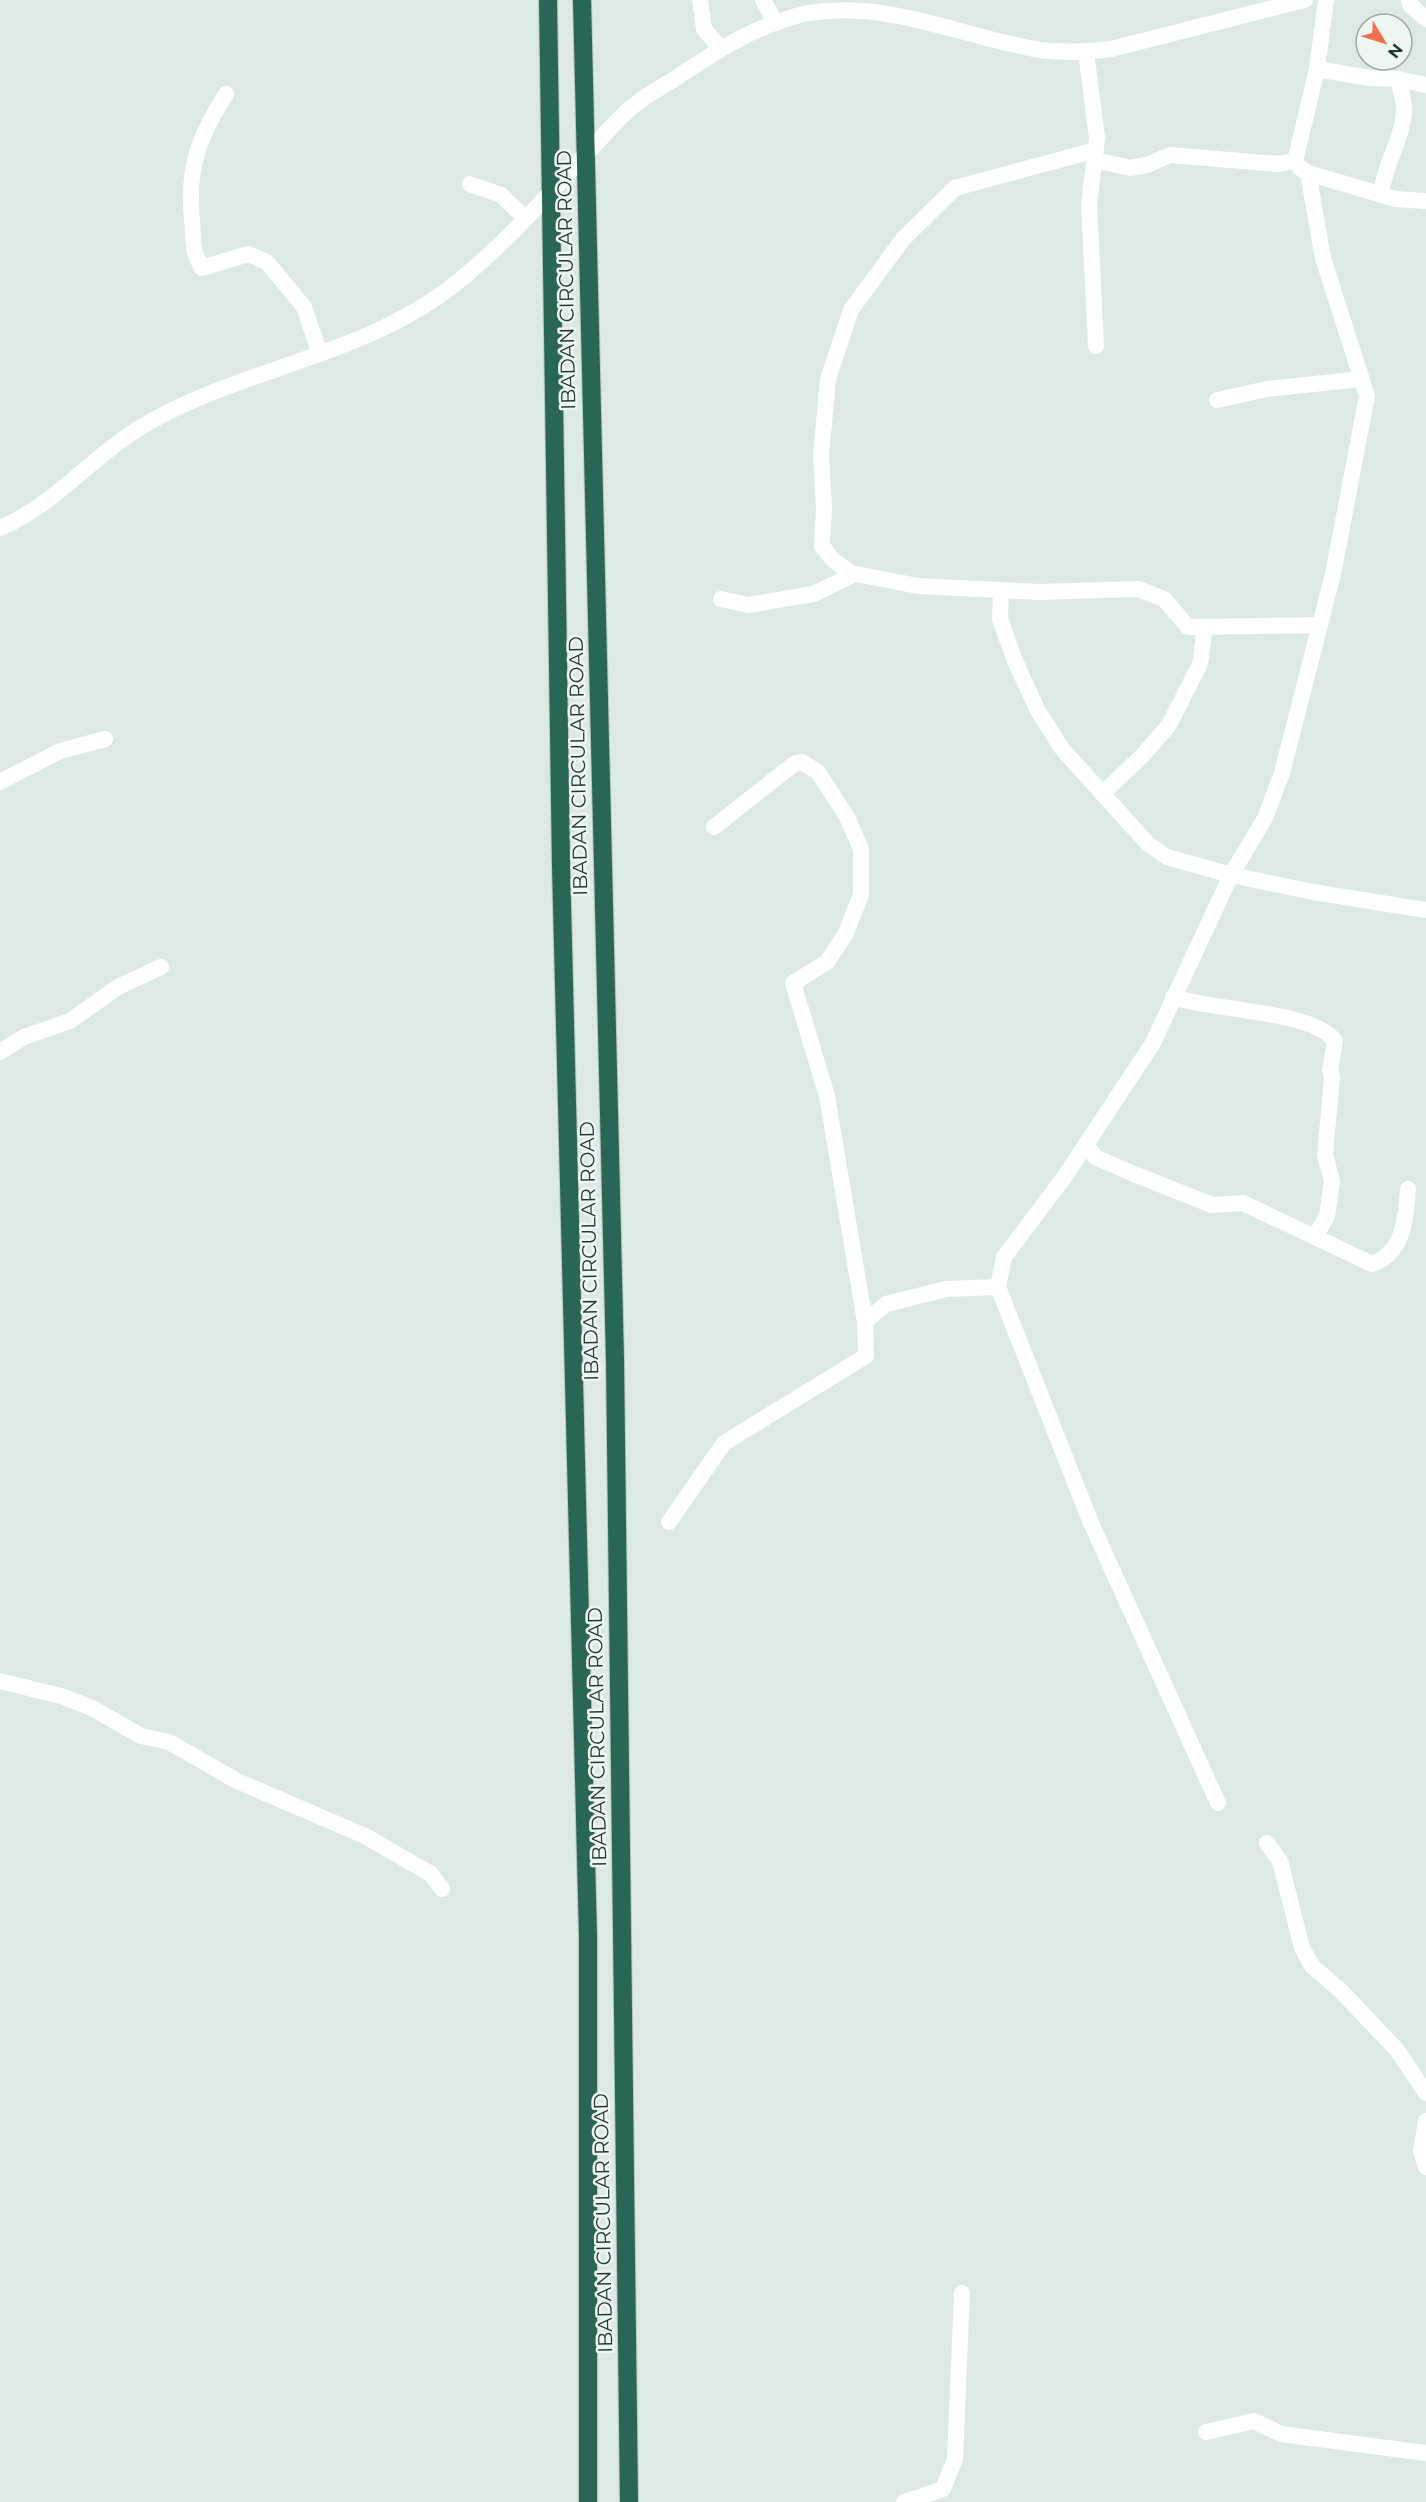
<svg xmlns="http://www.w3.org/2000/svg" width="1426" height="2502" viewBox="0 0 1426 2502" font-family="Montserrat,sans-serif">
  <rect width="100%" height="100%" fill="#ddeae3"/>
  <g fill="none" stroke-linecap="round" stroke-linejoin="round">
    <g stroke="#bcc4c1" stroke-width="20">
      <g id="highway">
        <polyline points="548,0 561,865 588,1937 588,2502"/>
        <polyline points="582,0 615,1360 629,2502"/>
      </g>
    </g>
    <g stroke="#fff" stroke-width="16">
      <polyline points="700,0 704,29 721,49"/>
      <polyline points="763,0 776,23"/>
      <polyline points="1326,0 1317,69 1295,161 1299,167 1308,173 1396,199 1424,201"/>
      <polyline points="1409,0 1410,5 1426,19"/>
      <polyline points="1086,52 1097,138 1089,204 1096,346"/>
      <polyline points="1317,69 1369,78 1398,79"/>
      <path d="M226,94C198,139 187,167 192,220C194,241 191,249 202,268L248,254L267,262L304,307L320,354"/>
      <polyline points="1096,150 955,188 903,239 851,310 828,379 821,456 824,508 822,546 833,560 851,573 918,586 1039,592 1138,589 1164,599 1188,627 1320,625"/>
      <polyline points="1094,164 1105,162 1130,168 1147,165 1170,155 1278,164 1295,161"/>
      <polyline points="470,184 501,195 525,218"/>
      <path d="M1381,194C1384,165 1402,141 1404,112C1405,102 1400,90 1398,79L1426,85"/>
      <polyline points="1217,400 1267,389 1361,379"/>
      <path d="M0,528C55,505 91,457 141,427C241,367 362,358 455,284C504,245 546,197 588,152C603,137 617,119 633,106C646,95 662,87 676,78C719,49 756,25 808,13C890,0 961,37 1040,50C1064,53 1088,52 1111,49L1305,0"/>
      <polyline points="1001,590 1000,619 1015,661 1038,711 1063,750 1148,844 1167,857 1231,875 1313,892 1426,910"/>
      <polyline points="721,599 748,605 813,594 849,577 851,573"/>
      <polyline points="0,782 60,751 105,739"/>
      <polyline points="1103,793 1143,755 1169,725 1200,664 1205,627"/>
      <polyline points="714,827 794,764 802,762 818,772 847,817 861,849 861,895 845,935 827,962 793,983 827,1096 865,1322"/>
      <path d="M1173,997C1213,1011 1312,1010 1335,1041L1330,1070L1332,1077L1325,1155L1332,1181L1327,1216L1315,1237"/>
      <polyline points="0,1052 24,1037 70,1021 118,987 161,967"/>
      <path d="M1086,1144L1095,1157L1134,1174L1212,1205L1243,1203L1372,1264C1404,1253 1406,1218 1408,1189"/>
      <polyline points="669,1522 724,1443 866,1356 865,1322 886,1304 946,1289 998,1287"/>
      <polyline points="0,1681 61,1696 92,1708 141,1736 169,1742 237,1781 365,1836 431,1874 442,1889"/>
      <polyline points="1218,1803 1091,1523 998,1287 1004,1257 1063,1179 1153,1043 1231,875 1265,818 1282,773 1333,574 1367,396 1323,258 1308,173"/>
      <polyline points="1267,1843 1280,1861 1302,1948 1312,1966 1342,1992 1397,2050 1426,2093"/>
      <polyline points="1426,2121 1421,2151 1426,2167"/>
      <polyline points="1206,2432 1254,2421 1281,2434 1426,2453"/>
      <polyline points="904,2502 943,2489 955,2459 962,2293"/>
    </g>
    <use href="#highway" stroke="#2a6656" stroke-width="18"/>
  </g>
  <g text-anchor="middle" stroke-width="5" stroke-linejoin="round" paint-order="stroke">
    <g font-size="20" fill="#1f3930" stroke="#eef6f1">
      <text transform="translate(566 280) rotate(-91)" y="7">IBADAN CIRCULAR ROAD</text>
      <text transform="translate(578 766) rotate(-91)" y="7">IBADAN CIRCULAR ROAD</text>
      <text transform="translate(589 1251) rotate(-91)" y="7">IBADAN CIRCULAR ROAD</text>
      <text transform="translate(597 1737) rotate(-91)" y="7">IBADAN CIRCULAR ROAD</text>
      <text transform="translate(603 2223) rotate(-91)" y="7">IBADAN CIRCULAR ROAD</text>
    </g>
  </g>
  <g transform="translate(1384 42) rotate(128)"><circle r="28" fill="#eef6f1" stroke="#9baaa4" stroke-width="1.5"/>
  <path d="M0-4.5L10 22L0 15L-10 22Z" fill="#f46f50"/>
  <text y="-9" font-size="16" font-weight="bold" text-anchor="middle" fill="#1f3930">N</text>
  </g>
</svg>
